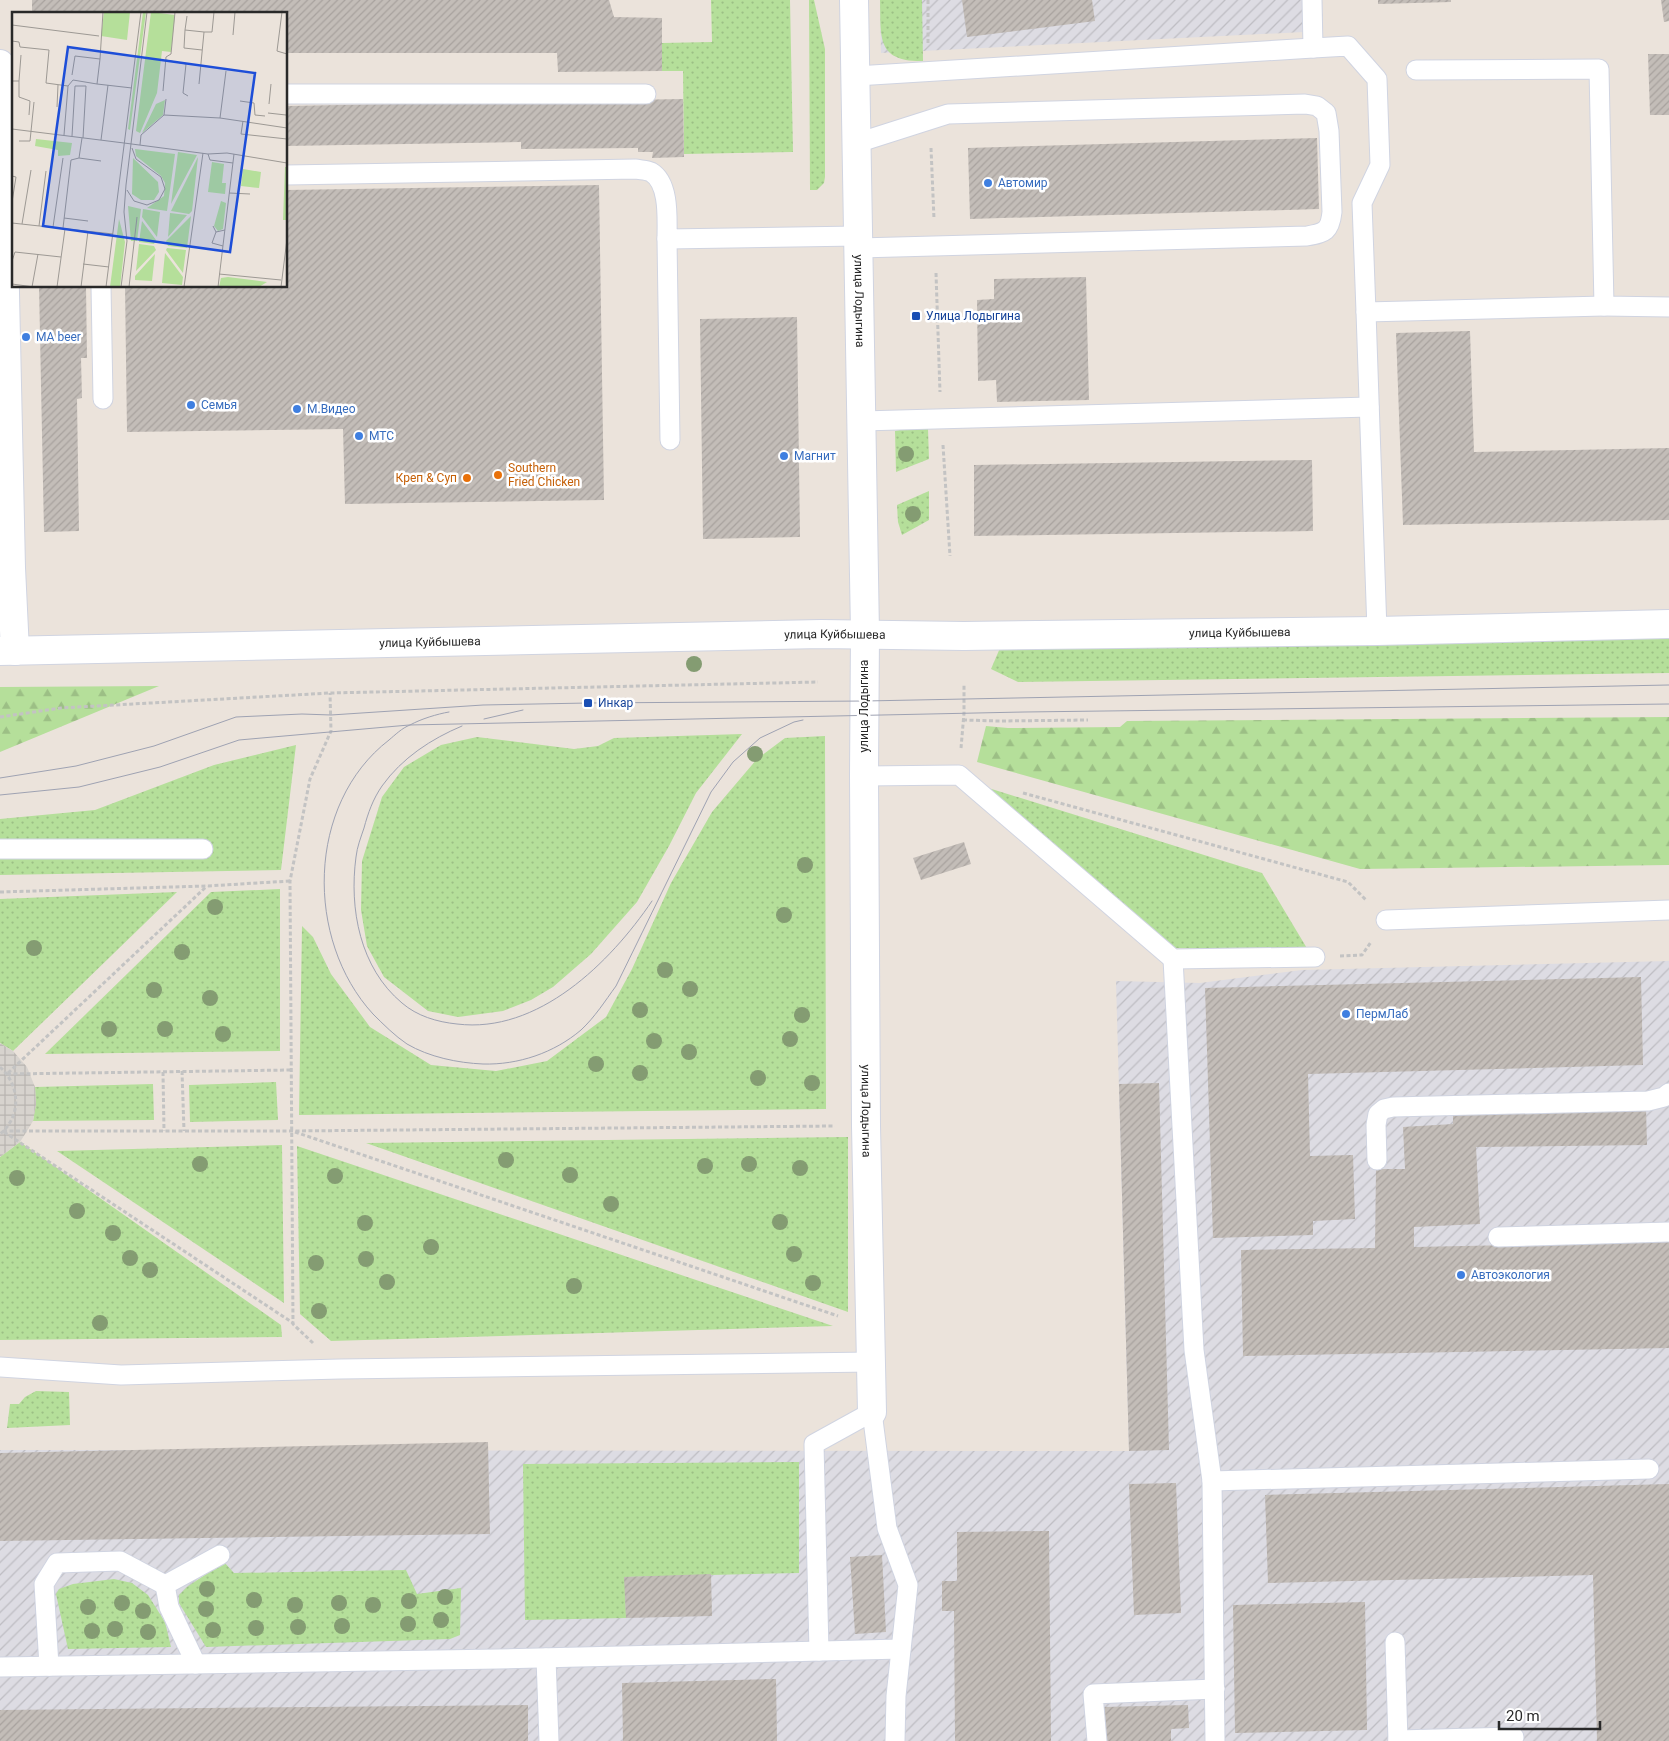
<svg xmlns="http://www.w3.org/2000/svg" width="1669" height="1741" viewBox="0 0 1669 1741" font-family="Roboto,sans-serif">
  <defs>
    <pattern id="industrial-furrows" width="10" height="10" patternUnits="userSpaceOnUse" patternTransform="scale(1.25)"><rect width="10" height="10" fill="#dddce3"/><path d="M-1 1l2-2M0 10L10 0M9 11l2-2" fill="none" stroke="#bebdc3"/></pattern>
    <pattern id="grass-dots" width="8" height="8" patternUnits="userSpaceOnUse" patternTransform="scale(1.25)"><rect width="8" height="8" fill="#b5df9a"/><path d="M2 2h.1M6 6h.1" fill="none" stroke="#9cbf85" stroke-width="1.8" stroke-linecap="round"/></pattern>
    <pattern id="forest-firs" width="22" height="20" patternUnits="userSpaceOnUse" patternTransform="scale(1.25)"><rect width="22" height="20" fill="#b5df9a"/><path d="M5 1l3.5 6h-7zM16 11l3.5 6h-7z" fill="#9cbf85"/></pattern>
    <pattern id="plaza-grid" width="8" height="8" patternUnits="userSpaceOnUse" patternTransform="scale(1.25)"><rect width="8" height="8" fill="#d7d3ce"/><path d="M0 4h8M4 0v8" fill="none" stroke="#b9b5b1"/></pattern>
    <pattern id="building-hatch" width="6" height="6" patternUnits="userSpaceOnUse" patternTransform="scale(1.25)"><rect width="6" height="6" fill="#c3bdb8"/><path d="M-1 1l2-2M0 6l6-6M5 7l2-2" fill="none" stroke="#a8a29e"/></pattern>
  </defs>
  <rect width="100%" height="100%" fill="#ebe3db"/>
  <g fill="url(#industrial-furrows)">
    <polygon points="880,0 1322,0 1323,31 881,53"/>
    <polygon points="1669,961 1669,1741 0,1741 0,1450 1129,1451 1116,981 1200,983 1302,970"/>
  </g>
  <g fill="url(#grass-dots)">
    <polygon points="711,0 790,0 793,152 684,154 683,71 662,71 662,43 712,42"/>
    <polygon points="809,0 814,0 825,49 825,177 824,183 817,190 810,190"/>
    <path d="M880,0H922L923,61C876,62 881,37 880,0Z"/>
    <polygon points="909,428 928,429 929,459 896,472 895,431"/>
    <polygon points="929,491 929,520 902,535 898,522 897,505"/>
    <polygon points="1669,637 1669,673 1018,682 991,669 1000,648"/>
    <polygon points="742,734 696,793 669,846 637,902 591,954 553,987 531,1000 503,1011 458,1017 428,1011 384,977 367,946 361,910 362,861 382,797 404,767 441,745 477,737 574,749 598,746 614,738"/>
    <polygon points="825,736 826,1109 299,1115 302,926 313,937 331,974 370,1027 431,1065 496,1071 547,1061 606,1017 632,969 671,883 712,812 757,759 785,738"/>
    <polygon points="296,745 281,870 0,875 0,819 95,810 214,765"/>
    <polygon points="982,786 1262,873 1308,950 1169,948"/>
    <polygon points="280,889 280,1051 45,1054 211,892"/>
    <polygon points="177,892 13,1051 0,1043 0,899"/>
    <polygon points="276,1082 278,1120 190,1122 189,1085"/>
    <polygon points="153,1084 154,1120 33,1121 36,1104 35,1087"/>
    <polygon points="848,1137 848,1312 366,1143"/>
    <polygon points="20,1142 281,1325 282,1337 0,1340 0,1157"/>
    <polygon points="282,1145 284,1303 57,1151"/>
    <polygon points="297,1146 833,1326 331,1341 300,1314"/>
    <polygon points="36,1391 69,1392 70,1425 7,1428 10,1404 19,1404 25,1397"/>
    <polygon points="799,1462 799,1573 625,1577 626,1618 525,1620 523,1464"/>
    <polygon points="224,1562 234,1573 406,1570 417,1594 461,1588 460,1635 450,1639 206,1647 179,1603 179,1595 187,1587"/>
    <polygon points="114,1579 132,1583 148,1595 165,1622 171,1647 68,1649 56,1594 59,1589 73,1584"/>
  </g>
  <g fill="url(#forest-firs)">
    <polygon points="159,686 0,752 0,687"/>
    <polygon points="1669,717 1669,865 1360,869 977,762 986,726 1008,728 1120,727 1127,721"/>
  </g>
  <polygon fill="url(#plaza-grid)" points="0,1043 13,1051 27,1067 35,1087 36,1104 33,1121 27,1131 20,1142 0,1157"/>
  <g fill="url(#building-hatch)">
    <polygon points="32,0 609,0 614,17 662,18 662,71 558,72 557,53 286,53 286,14 32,14"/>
    <polygon points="962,0 1092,0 1095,21 967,37"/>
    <polygon points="1378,0 1451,0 1451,2 1378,4"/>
    <polygon points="1661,0 1669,0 1669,21 1664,22"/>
    <polygon points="1648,54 1669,54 1669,115 1650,115"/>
    <polygon points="683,99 684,157 652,158 653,152 638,152 638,148 521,149 521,142 286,146 286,106"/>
    <polygon points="1317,138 1319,209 970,219 968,148"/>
    <polygon points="599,185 604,500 345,504 343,429 127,432 125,286 286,286 286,190"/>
    <polygon points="1086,277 1089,400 997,402 996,380 978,381 977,300 994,299 994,279"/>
    <polygon points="39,286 86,286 87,358 81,358 82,398 77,399 79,531 44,532"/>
    <polygon points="797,317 800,537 703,539 700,319"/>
    <polygon points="1470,331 1474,452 1669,448 1669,520 1403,525 1396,333"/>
    <polygon points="1312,460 1313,531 974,536 974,465"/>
    <polygon points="964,842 971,864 921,880 913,858"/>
    <polygon points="1641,977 1643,1065 1308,1074 1310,1156 1353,1155 1355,1219 1313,1221 1313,1235 1213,1238 1205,988"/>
    <polygon points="1159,1083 1169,1450 1129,1451 1119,1084"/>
    <polygon points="1646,1108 1647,1145 1476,1147 1480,1224 1414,1227 1414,1247 1669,1242 1669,1348 1243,1356 1241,1250 1375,1248 1376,1169 1405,1169 1403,1127 1453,1124 1453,1110"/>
    <polygon points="488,1442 490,1534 0,1541 0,1453"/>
    <polygon points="1176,1483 1181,1613 1134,1615 1129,1484"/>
    <polygon points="1669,1484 1669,1741 1597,1741 1593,1575 1268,1583 1265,1495"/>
    <polygon points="1049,1531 1051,1741 955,1741 954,1611 942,1611 942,1581 957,1581 957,1532"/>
    <polygon points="882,1555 886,1632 855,1634 850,1557"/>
    <polygon points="711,1574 712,1616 626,1618 624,1577"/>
    <polygon points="1365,1602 1367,1730 1235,1733 1233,1605"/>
    <polygon points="776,1679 777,1741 623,1741 622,1683"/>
    <polygon points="528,1705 528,1741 0,1741 0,1710"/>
    <polygon points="1188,1705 1189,1728 1171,1729 1171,1741 1104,1741 1103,1707"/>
  </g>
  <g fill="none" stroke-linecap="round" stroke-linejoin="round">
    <g stroke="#d0d4e1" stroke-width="21">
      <g id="service">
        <polyline points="1312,0 1313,48 1348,46 1377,79 1380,165 1362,203 1366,312 1604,306"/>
        <polyline points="1416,70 1599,69 1604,306 1669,307"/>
        <polyline points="856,76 1313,48"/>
        <polyline points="286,94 646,94"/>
        <path d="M857,143L948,114L1305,104L1317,106L1326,113L1329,131L1332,212C1330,231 1325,233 1307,236L859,248"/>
        <path d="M286,175L636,169C640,170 647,170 651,172C670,183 667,220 667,239L858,236"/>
        <polyline points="667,239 670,440"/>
        <polyline points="101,286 103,399"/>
        <polyline points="1366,312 1377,631"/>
        <polyline points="862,421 1369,407"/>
        <polyline points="864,776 959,775 1173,959 1315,957"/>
        <polyline points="0,849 203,849"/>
        <polyline points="1386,920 1669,910"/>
        <polyline points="1173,959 1194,1350 1212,1481 1215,1741"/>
        <polyline points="1377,1160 1376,1125 1378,1114 1384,1109 1393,1107 1648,1101 1664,1097 1669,1093"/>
        <polyline points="1498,1237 1669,1232"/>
        <polyline points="0,1367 121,1375 340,1369 872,1362"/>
        <polyline points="1212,1481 1649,1469"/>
        <polyline points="1395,1642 1398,1741"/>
        <polyline points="819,1651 814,1444 872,1412 887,1528 908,1585 896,1696 895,1741"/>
        <polyline points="546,1658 549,1741"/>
        <polyline points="196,1664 169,1607 165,1585 220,1555"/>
        <polyline points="49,1666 44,1584 57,1563 120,1561 165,1585"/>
        <polyline points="0,1667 498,1659 901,1649"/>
        <polyline points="1398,1740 1514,1737"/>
        <polyline points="1097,1741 1093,1694 1215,1689"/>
      </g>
    </g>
    <g stroke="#d0d4e1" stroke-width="30">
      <g id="minor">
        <polyline points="0,64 11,568 15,651"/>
        <path id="s1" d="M865,633L864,776L866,1126L872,1412"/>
      </g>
    </g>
    <g stroke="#d0d4e1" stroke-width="30">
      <g id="secondary">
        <path id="s2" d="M854,0L865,633"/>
        <path id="s3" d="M0,651L821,634L964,636L1377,631L1669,624"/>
      </g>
    </g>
    <g stroke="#c3c3c3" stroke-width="3" stroke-dasharray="4 2.5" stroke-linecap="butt">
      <polyline points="928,0 928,44"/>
      <polyline points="931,148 934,219"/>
      <polyline points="936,273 940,392"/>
      <polyline points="943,445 950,556"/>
      <polyline points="0,717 61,708 330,693 818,682"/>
      <polyline points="963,720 999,721 1088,720"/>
      <polyline points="961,748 964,713 964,684"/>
      <polyline points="1023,793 1348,882 1367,901"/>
      <polyline points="0,892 207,886 290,881"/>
      <polyline points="1340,956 1362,955 1371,942"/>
      <path d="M0,1067C20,1085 22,1116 0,1134"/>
      <polyline points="182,1071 184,1131"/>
      <polyline points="163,1072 164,1131"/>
      <polyline points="8,1073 207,886"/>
      <polyline points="7,1074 291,1070"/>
      <polyline points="3,1131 292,1131 835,1126"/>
      <polyline points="4,1132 293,1323"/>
      <polyline points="295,1132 838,1316"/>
      <polyline points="313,1343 293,1324 290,881 310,779 331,731 330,693"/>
    </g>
    <use href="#service" stroke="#fff" stroke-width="19"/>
    <use href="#minor" stroke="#fff" stroke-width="28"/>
    <use href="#secondary" stroke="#fff" stroke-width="28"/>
    <g stroke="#9ea2b2" stroke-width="1">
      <path d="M449,712C437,714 421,719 410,725C402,728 395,735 389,740C306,804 305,940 373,1014C383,1024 395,1036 407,1044C429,1057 458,1063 483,1064C518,1065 554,1053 581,1030C595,1017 605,1001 616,986L711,792L733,762L760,738L794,722L803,720"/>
      <polyline points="484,719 523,710"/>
      <path d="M462,726C431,739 402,758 382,786C373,799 368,813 364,828C361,837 357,847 356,857C349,909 360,968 402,1003C417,1016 437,1022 457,1024C538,1034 610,963 652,901"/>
      <polyline points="0,778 76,766 154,746 236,717 302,714 331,715 483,705 588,703 865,701 1669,685"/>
      <polyline points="0,795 79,787 160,767 239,740 409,725 1024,712 1669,704"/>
    </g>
  </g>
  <g fill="#849c72">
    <circle cx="906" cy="454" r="8"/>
    <circle cx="913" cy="514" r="8"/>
    <circle cx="694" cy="664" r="8"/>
    <circle cx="755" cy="754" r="8"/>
    <circle cx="805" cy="865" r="8"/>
    <circle cx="215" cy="907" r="8"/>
    <circle cx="784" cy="915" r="8"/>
    <circle cx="34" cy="948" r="8"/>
    <circle cx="182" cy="952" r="8"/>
    <circle cx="665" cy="970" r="8"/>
    <circle cx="690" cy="989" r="8"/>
    <circle cx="154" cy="990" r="8"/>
    <circle cx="210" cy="998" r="8"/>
    <circle cx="640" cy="1010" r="8"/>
    <circle cx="802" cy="1015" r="8"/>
    <circle cx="109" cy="1029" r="8"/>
    <circle cx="165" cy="1029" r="8"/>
    <circle cx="223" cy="1034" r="8"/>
    <circle cx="790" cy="1039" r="8"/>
    <circle cx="654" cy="1041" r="8"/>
    <circle cx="689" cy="1052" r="8"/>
    <circle cx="596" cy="1064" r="8"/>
    <circle cx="640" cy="1073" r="8"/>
    <circle cx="758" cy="1078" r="8"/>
    <circle cx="812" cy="1083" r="8"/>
    <circle cx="506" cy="1160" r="8"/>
    <circle cx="200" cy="1164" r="8"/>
    <circle cx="749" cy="1164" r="8"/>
    <circle cx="705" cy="1166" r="8"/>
    <circle cx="800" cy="1168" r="8"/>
    <circle cx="570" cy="1175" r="8"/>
    <circle cx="335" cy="1176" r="8"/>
    <circle cx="17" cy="1178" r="8"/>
    <circle cx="611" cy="1204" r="8"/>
    <circle cx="77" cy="1211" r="8"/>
    <circle cx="780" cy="1222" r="8"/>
    <circle cx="365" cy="1223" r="8"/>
    <circle cx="113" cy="1233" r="8"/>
    <circle cx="431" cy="1247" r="8"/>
    <circle cx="794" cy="1254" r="8"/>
    <circle cx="130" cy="1258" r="8"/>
    <circle cx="366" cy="1259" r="8"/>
    <circle cx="316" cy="1263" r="8"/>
    <circle cx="150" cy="1270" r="8"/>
    <circle cx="387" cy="1282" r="8"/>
    <circle cx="813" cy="1283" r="8"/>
    <circle cx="574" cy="1286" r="8"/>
    <circle cx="319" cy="1311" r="8"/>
    <circle cx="100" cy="1323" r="8"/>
    <circle cx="207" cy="1589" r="8"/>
    <circle cx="445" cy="1597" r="8"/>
    <circle cx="254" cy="1600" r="8"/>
    <circle cx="409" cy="1601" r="8"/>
    <circle cx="122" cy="1603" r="8"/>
    <circle cx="339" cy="1603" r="8"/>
    <circle cx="295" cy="1605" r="8"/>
    <circle cx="373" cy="1605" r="8"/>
    <circle cx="88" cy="1607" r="8"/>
    <circle cx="206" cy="1609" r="8"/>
    <circle cx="143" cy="1611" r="8"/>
    <circle cx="441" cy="1620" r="8"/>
    <circle cx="408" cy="1624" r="8"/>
    <circle cx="342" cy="1626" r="8"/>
    <circle cx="298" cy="1627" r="8"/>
    <circle cx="256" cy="1628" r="8"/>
    <circle cx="115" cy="1629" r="8"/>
    <circle cx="213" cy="1630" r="8"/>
    <circle cx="92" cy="1631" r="8"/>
    <circle cx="148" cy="1632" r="8"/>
  </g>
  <g fill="#3f7fe0" stroke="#fff" stroke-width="2">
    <circle cx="988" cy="183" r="5"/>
    <circle cx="26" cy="337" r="5"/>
    <circle cx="191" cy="405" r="5"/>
    <circle cx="297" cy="409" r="5"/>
    <circle cx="359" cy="436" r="5"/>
    <circle cx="784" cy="456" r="5"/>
    <circle cx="1346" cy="1014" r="5"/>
    <circle cx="1461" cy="1275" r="5"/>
  </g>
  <g fill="#1a4fb4" stroke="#fff" stroke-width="2">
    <rect x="911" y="311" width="10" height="10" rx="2.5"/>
    <rect x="583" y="698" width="10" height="10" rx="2.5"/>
  </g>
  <g fill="#e8710a" stroke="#fff" stroke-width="2">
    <circle cx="498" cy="475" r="5"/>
    <circle cx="467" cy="478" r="5"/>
  </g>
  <g text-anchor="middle" stroke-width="5" stroke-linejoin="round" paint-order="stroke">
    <g font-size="12" fill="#366cbe" stroke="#fff" text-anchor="start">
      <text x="998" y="187">Автомир</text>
      <text x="36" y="341">MA beer</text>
      <text x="201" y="409">Семья</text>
      <text x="307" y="413">М.Видео</text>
      <text x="369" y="440">МТС</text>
      <text x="794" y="460">Магнит</text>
      <text x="1356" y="1018">ПермЛаб</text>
      <text x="1471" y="1279">Автоэкология</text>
    </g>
    <g font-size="12" fill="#292929" stroke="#fff">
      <text dy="4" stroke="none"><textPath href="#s2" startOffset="301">улица Лодыгина</textPath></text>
      <text dy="4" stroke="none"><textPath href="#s3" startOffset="1240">улица Куйбышева</textPath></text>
      <text dy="4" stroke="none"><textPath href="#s3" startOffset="835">улица Куйбышева</textPath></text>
      <text dy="4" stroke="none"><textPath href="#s3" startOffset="430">улица Куйбышева</textPath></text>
      <text transform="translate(864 706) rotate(-90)" y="4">улица Лодыгина</text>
      <text dy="4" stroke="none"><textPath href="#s1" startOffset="478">улица Лодыгина</textPath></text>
    </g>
    <g font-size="12" fill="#164399" stroke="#fff" text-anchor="start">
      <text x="926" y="320">Улица Лодыгина</text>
      <text x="598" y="707">Инкар</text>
    </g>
    <g font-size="12" fill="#c56008" stroke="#fff" text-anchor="start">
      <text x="508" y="472">Southern<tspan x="508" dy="14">Fried Chicken</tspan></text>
      <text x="457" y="482" text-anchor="end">Креп &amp; Суп</text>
    </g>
  </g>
  <g transform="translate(12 12)">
    <rect width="275" height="275" fill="#ebe3db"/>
    <path d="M92,0H118L115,28L89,24ZM131,0H134L118,118L116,117ZM153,88L151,103L130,121L144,92ZM24,127L60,131L58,143L46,144V138L23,134ZM123,137L163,142L155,199L135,196L152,184L153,171L149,164L124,144ZM166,140L185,143L159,192ZM186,145L180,199L177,202L159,199ZM121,146L146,170L147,180L142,188H129L120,182ZM200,150L212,152L210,171H214L213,182L196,180ZM231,157L249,160L247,176L229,174ZM209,189L214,191L211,217L206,219L202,214ZM116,194L129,197L125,229H119ZM131,197L148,200L145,225L130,205ZM158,201L175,203L156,225ZM179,204L175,236L156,234L154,229ZM130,209L144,228L142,232L127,230ZM127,232L142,234L144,238L124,259ZM155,236L174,238L171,261L154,238ZM153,241L171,265L170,273L150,271ZM143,242L140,269L123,268V264ZM216,265L255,270L247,275H207L209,266Z" fill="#b5df9a"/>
    <path d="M139,0L163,3L159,40L150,39L145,81L128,121L124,119ZM273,155H275V208H271ZM107,207L113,230L108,275H98Z" fill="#b5df9a"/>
    <path fill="none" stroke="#9d9994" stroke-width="1" d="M270,0L265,39L275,42M175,4L173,18L192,20M0,13L87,24M173,18L172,36L190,38M221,23L223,0M0,29L7,30L8,35L37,38L34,71L56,74L61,68L85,72L88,47M154,48L174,52L171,81L176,84M60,63L63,44L88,47L91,0M0,69H7L9,43M7,69V85L18,89L17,103M85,72L120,76M187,72L192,20H200L202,0M151,79L154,45L159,42L163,0M228,89L242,91L243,103L253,104M257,92L259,72M45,95L46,73M256,101L274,103M152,103L208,106L275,116M208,106L214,59M231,109L229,122L275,127M0,117L112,131M52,123L56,74M60,124L63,74H74L71,126M89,128L96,73M7,129H18L22,90M112,131L196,142L215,141L275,151M128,133L129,123L152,103L154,87M196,142L198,148L221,151M67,146L89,149M0,164L4,165L0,190M115,178L122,189L135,193L147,188L153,177L149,165L124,147L120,136M217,181L238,182M52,206L76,209M0,211L101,222M10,212L19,158M27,214L34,159M201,214L204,220L213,218M41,215L51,146M51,216L59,148L67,146L70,126M204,220L200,231L211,234M0,249L3,240L49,245M71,252L97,255M207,262L269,268M0,272L22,275M20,275L26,242M45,275L53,217M69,275L76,219M94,275L129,0M109,275L115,229L112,200L114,173L135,0M117,275L125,205M172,275L191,141M206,275L222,142M269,275L275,227"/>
    <path fill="#1d4ed8" fill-opacity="0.15" stroke="#1d4ed8" stroke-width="2.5" d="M56,35L243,61L218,240L31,214Z"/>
    <rect width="275" height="275" fill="none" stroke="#292929" stroke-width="2.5"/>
  </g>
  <path d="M1499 1721v8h101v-8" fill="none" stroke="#292929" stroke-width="2.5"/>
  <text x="1506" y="1721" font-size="15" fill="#292929" stroke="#ffffff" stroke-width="4" paint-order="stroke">20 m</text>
</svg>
